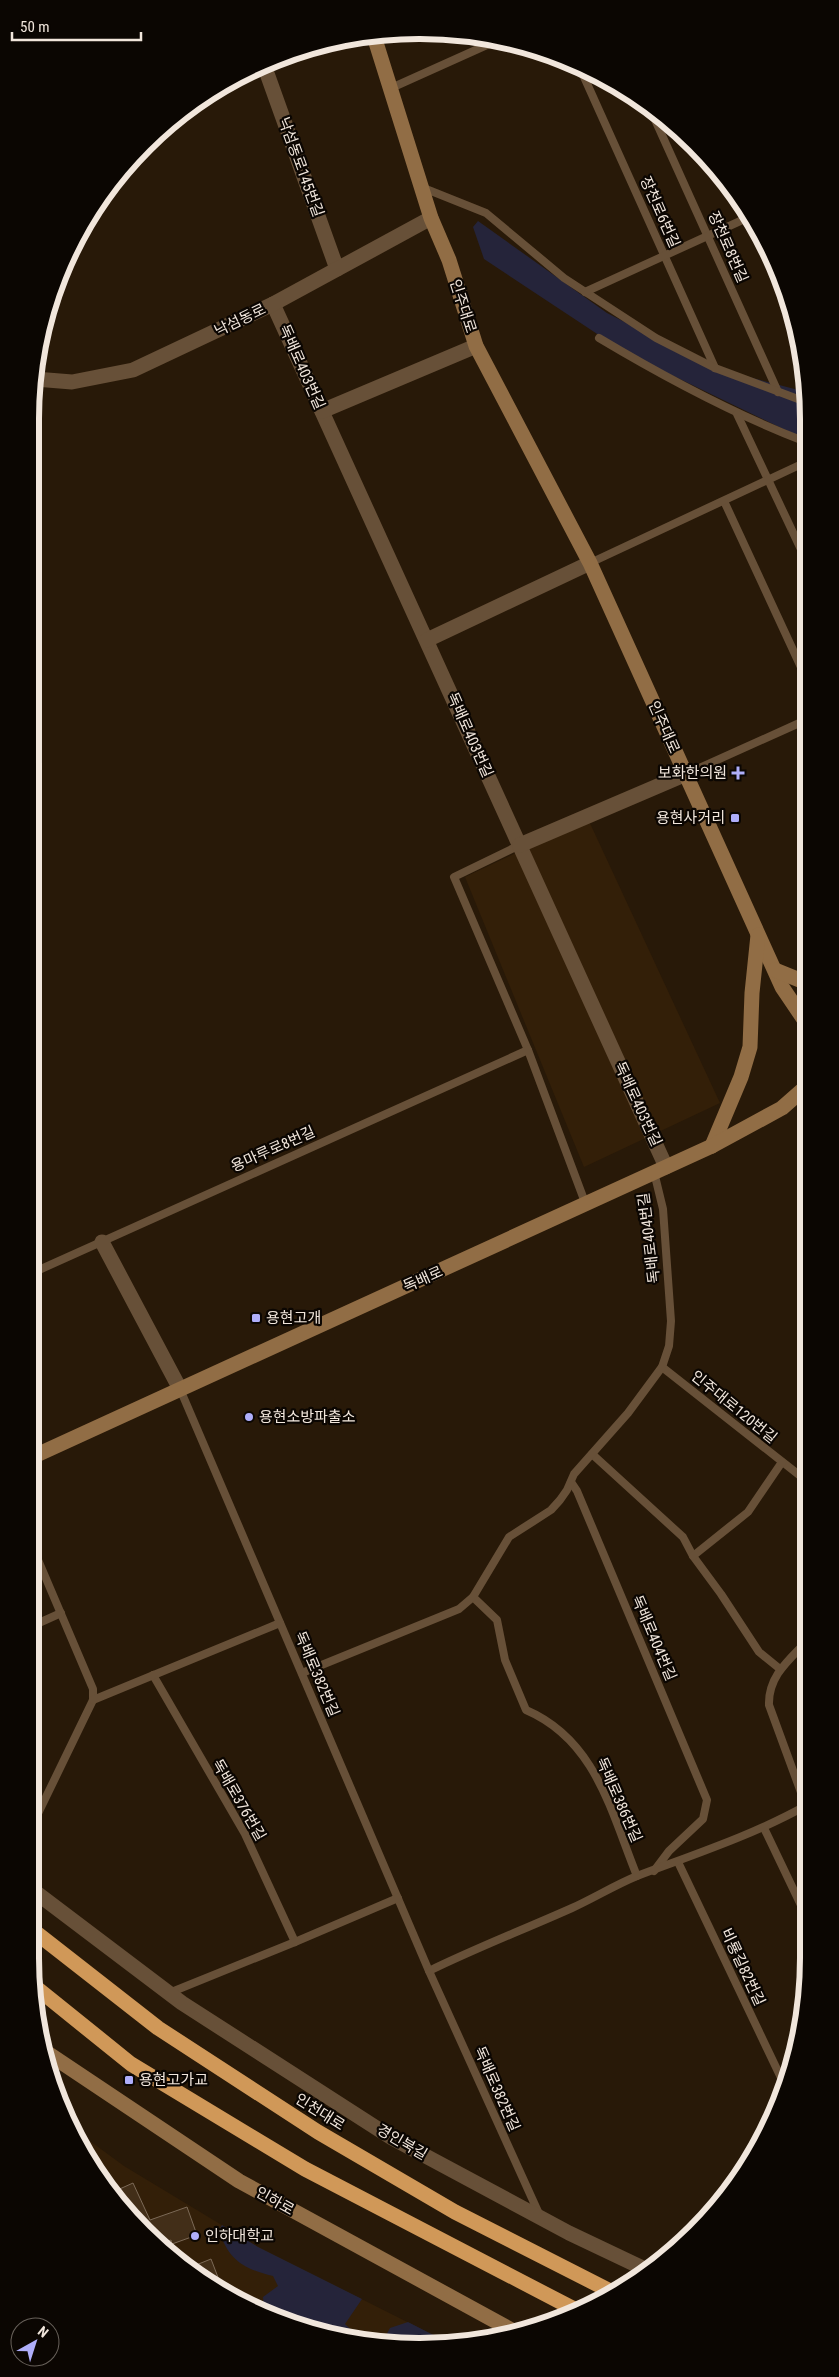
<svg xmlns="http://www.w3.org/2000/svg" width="839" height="2377" viewBox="0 0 839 2377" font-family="'Roboto Condensed','Noto Sans KR',sans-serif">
  <rect width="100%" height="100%" fill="#281908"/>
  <g fill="#331f08">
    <polygon points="588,819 720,1103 584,1167 465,877"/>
    <polygon points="75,2130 124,2166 258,2247 453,2345 369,2344 247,2307 183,2267 127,2215"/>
  </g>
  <g fill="#25243a">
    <polygon points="478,221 607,313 715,368 806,392 806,440 626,353 484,259 473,227"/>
    <path d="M222,2225L258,2247L362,2299L345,2324L362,2340L384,2339L390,2328L408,2322L453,2345L369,2344L264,2312L263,2297L278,2286L273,2276C244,2269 228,2260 219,2230Z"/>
  </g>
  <g fill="#422e18" stroke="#7c6a57">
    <polygon points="133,2183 150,2220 187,2207 197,2235 172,2244 171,2240 161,2244 162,2248 127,2215 113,2192"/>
    <polygon points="211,2259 224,2293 186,2269"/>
  </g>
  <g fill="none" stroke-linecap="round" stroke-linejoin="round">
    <g stroke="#675038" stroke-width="8">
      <polyline points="580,68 715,368"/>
      <polyline points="389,89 498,40"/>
      <polyline points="652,113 778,392"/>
      <polyline points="421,187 486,213 564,278 656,338 715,368 806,402"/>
      <polyline points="585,292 749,217"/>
      <path d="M599,338C666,378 733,414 806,442"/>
      <polyline points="737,414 806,560"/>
      <polyline points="724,501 806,678"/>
      <polyline points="590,563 806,462"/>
      <polyline points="686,774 806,720"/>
      <polyline points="520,845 454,877 528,1050 586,1205"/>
      <polyline points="30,1274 528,1050"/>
      <polyline points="662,1367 808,1482"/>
      <polyline points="180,1389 429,1971 540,2216"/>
      <polyline points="592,1454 683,1537 693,1556 721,1594 759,1652 780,1669"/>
      <polyline points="571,1482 577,1491 707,1800 703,1819 669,1851 654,1871"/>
      <polyline points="30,1541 93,1689 93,1700 30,1830"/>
      <polyline points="693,1556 748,1512 782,1462"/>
      <path d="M473,1597L497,1620L505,1660L526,1710C596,1740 611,1812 637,1876"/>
      <polyline points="30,1627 61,1613"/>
      <path d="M808,1640C789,1660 768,1676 769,1705L806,1806L809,1808"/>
      <polyline points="302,1673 459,1609 473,1597 509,1537 551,1510 560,1500 567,1490 574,1474 628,1413 662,1367 669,1346 671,1321 663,1209 654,1172"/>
      <polyline points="153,1675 245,1834 295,1942"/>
      <polyline points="93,1700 280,1623"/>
      <polyline points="764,1828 809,1922"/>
      <polyline points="678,1862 784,2084"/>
      <path d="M429,1971C476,1948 525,1929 572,1908C594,1898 615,1885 637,1876C695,1854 754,1835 809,1804"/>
      <polyline points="169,1993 295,1942 398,1898"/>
    </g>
    <g stroke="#675038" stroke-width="15">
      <polyline points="264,65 337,269"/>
      <polyline points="273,304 666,1167"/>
      <polyline points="35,379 72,382 133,370 273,304 431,218"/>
      <polyline points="322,411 476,346"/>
      <polyline points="427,640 590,563"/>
      <polyline points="520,845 686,774"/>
      <polyline points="102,1242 180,1389"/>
      <polyline points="30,1888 182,2003 392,2138 569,2233 649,2271"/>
    </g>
    <g stroke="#916d45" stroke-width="15">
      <polyline points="373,33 431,218 449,260 476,346 590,563 782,987 807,1024"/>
      <polyline points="775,970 807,983"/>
      <polyline points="712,1146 741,1077 750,1047 752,993 758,935"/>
      <polyline points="30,1458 712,1146 782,1108 807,1086"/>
      <polyline points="43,2050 239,2181 519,2334"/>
    </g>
    <g stroke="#d09858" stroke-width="15">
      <polyline points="30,1928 158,2028 318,2132 455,2212 612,2292"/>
      <polyline points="33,1985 131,2064 305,2169 574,2309"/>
    </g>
  </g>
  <g fill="#afaefa" stroke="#0b0602" stroke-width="2">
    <path d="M735.5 765.5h5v5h5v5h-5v5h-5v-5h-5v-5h5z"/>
    <rect x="730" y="813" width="10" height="10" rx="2.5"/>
    <rect x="251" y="1313" width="10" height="10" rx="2.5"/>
    <circle cx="249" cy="1417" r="5"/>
    <rect x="124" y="2075" width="10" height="10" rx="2.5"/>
    <circle cx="195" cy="2236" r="5"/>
  </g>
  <g text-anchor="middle" stroke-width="4.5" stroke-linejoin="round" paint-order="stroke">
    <g font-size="15" fill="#f1e6dc" stroke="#0b0602">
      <text transform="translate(301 167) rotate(70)" y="5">낙섬동로145번길</text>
      <text transform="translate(660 212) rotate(66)" y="5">장천로6번길</text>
      <text transform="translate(728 247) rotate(66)" y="5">장천로8번길</text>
      <text transform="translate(463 306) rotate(72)" y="5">인주대로</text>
      <text transform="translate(240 320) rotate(-26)" y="5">낙섬동로</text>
      <text transform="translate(302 367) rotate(66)" y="5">독배로403번길</text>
      <text transform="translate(664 727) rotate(66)" y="5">인주대로</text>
      <text transform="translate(470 735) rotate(66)" y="5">독배로403번길</text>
      <text transform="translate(638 1104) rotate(65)" y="5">독배로403번길</text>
      <text transform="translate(273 1149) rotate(-24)" y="5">용마루로8번길</text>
      <text transform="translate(649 1238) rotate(-97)" y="5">독배로404번길</text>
      <text transform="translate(423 1279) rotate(-24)" y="5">독배로</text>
      <text transform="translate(734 1407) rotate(39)" y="5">인주대로120번길</text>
      <text transform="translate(654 1638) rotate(67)" y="5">독배로404번길</text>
      <text transform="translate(317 1674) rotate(67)" y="5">독배로382번길</text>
      <text transform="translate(239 1800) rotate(60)" y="5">독배로376번길</text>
      <text transform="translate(619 1800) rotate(66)" y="5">독배로386번길</text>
      <text transform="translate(743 1967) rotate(65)" y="5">비룡길82번길</text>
      <text transform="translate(497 2089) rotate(66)" y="5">독배로382번길</text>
      <text transform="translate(320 2112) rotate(32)" y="5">인천대로</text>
      <text transform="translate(402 2142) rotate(30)" y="5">경인북길</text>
      <text transform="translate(275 2201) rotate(29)" y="5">인하로</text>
    </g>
    <g font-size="15" fill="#f1e6dc" stroke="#0b0602" text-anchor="start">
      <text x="727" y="778" text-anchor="end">보화한의원</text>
      <text x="725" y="823" text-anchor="end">용현사거리</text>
      <text x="266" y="1323">용현고개</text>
      <text x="259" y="1422">용현소방파출소</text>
      <text x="139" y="2085">용현고가교</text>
      <text x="205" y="2241">인하대학교</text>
    </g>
  </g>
  <path d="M0 0H839V2377H0ZM419 39H420A380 380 0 0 1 800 419V1958A380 380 0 0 1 420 2338H419A380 380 0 0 1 39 1958V419A380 380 0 0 1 419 39Z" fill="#0b0602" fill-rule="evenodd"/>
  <path fill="none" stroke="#f1e6dc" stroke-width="6" d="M419 39H420A380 380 0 0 1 800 419V1958A380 380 0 0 1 420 2338H419A380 380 0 0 1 39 1958V419A380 380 0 0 1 419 39Z"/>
  <g transform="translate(35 2342) rotate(39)"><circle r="24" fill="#0b0602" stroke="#676059"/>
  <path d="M0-4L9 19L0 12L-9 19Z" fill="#afaefa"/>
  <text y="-8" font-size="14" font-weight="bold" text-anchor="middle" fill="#f1e6dc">N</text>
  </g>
  <path d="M12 32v8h129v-8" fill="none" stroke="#f1e6dc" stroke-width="2.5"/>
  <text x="20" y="32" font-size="15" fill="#f1e6dc" stroke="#0b0602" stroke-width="4" paint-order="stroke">50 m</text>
</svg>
